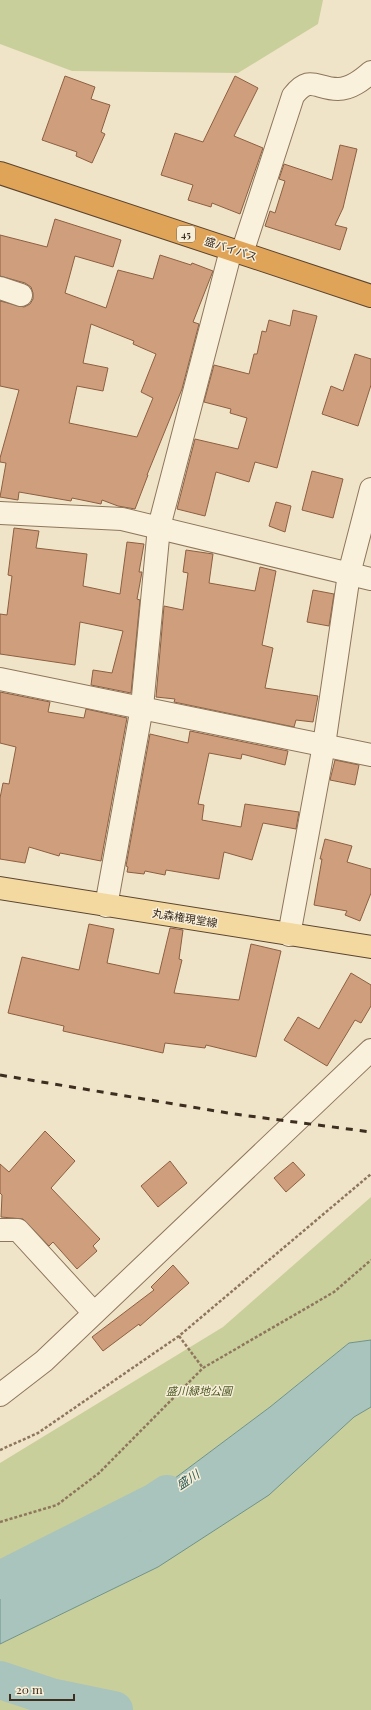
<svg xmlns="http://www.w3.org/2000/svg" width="371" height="1710" viewBox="0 0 371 1710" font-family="'Playfair Display','Noto Sans JP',serif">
  <rect width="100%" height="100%" fill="#f0e4c8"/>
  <g fill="#c9cf9b">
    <polygon points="0,0 323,0 318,24 238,73 72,71 0,44"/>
    <polygon points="371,1197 371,1340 349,1343 270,1407 95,1538 37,1574 0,1585 0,1463 223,1327"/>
    <polygon points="371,1407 371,1710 0,1710 0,1644 158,1567 354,1417"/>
  </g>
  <polygon fill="#a9c4bc" stroke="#6f938a" points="371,1340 371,1407 354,1417 269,1495 158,1567 0,1644 0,1585 37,1574 95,1538 270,1407 349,1343"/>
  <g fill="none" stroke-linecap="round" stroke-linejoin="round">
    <g stroke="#a9c4bc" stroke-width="38">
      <polyline points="0,1580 155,1502 167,1494"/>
      <polyline points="0,1680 51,1697 114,1710"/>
    </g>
  </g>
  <g fill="#cf9f7d" stroke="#8d5f41" fill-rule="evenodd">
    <polygon points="65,76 95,87 91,99 110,105 101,132 105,134 92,163 76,156 77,152 42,140"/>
    <polygon points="235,76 258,88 234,136 263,148 240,214 212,203 211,207 188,200 193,185 161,175 175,133 203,142"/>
    <polygon points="340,145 357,149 343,208 335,225 347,228 340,250 265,226 270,211 275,213 285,181 279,179 284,164 332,180"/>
    <path d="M55,219L121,240L113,267L75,256L65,293L106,308L118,270L153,279L160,255L191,265L192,263L213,271L193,322L199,324L182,389L147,475H148L135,509L118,506L102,500L101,504L72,498L71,501L19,492L18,500L0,497L6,463L0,462V458L19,390L0,386V301L24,307L30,304L33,299V293L31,287L25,283L0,276V235L47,247ZM91,324L134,341L133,344L156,354L141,392L153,398L137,437L69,423L77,386L103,391L108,368L83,363Z"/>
    <polygon points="293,310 317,316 277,468 255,462 249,482 216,472 205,516 177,509 195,439 238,449 247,418 230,413 231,409 204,402 214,365 249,374 254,354 257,354 262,331 266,332 269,320 290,326"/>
    <polygon points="355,354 371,359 371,385 358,426 322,414 331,386 343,391"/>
    <polygon points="312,471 343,479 333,518 302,510"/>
    <polygon points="276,502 291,506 285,532 269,526"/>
    <polygon points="14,528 39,531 36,548 87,554 83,586 120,594 127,542 144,544 139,572 142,572 137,599 140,600 131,693 91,685 93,670 112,673 123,631 80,622 75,665 0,654 0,614 7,615 12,576 8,575"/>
    <polygon points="186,550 213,554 209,583 255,591 260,567 276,571 262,645 273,648 265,688 318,696 313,722 296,720 294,727 174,702 175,699 156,697 164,606 183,610 188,573 183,572"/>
    <polygon points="313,590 334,594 329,626 307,622"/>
    <polygon points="0,692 50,702 48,712 84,718 86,709 127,718 101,861 60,853 59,856 29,847 25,863 0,859 0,798 3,783 9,784 16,747 0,743"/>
    <polygon points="190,731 288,751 285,765 242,754 241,759 209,753 198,804 204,805 202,820 241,827 245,804 299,812 296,829 263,823 252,860 224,852 219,879 166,870 165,875 145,871 144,874 127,872 128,867 126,866 150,734 188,743"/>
    <polygon points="335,760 359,765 355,785 330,780"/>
    <polygon points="325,839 352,846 347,862 371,869 371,893 360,921 345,915 347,911 314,905 322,859 320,859"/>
    <polygon points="89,924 114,929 107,963 159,974 170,928 183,930 179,959 182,960 174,993 239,1000 251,944 281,951 256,1057 206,1045 205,1048 165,1043 163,1053 63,1031 64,1026 8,1013 22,957 79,970"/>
    <polygon points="351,973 371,985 371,1006 361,1023 355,1020 327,1066 284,1040 298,1017 319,1029"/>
    <polygon points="45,1131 75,1161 51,1188 100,1239 93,1246 97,1251 77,1269 53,1242 49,1246 23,1219 1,1217 2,1195 0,1193 0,1164 9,1172"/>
    <polygon points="170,1161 187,1183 158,1207 141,1186"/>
    <polygon points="293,1162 305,1175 286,1192 274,1178"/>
    <polygon points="173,1265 189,1283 140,1326 139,1324 103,1351 92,1337 154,1290 151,1287"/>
  </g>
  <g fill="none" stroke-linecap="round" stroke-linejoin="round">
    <g stroke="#8d765c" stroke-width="24">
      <g id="minor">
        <path d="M242,253L293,96C310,74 316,89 338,89C351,89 362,80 371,72"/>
        <polyline points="0,288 21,295"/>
        <polyline points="0,513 122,519 371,579"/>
        <polyline points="0,679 371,755"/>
        <polyline points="106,906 142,707 159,527 231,250"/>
        <polyline points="289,935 324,745 349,574 371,489"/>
        <polyline points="0,1230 18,1230 94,1313"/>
        <polyline points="0,1395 44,1361 371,1050"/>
      </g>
    </g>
    <g stroke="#5b4430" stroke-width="24">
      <polyline id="major" points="0,888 371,947"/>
    </g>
    <g stroke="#5b4430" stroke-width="24">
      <polyline id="highway" points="0,173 371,296"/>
    </g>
    <g stroke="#8d765c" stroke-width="2.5" stroke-dasharray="3 2" stroke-linecap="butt">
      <polyline points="179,1336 203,1368"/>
      <polyline points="0,1450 38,1433 179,1336 371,1174"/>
      <polyline points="0,1522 57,1505 99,1473 203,1368 334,1292 371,1260"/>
    </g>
    <use href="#minor" stroke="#faf1dc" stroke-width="22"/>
    <use href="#major" stroke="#f3d9a0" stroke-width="22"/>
    <use href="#highway" stroke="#e0a458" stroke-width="22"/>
    <polyline stroke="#3d2e20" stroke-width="3" stroke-dasharray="7 7" stroke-linecap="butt" points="0,1075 234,1114 371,1132"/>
  </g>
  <g text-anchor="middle" stroke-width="3" stroke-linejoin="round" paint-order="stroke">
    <rect fill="#f7eed8" stroke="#756857" stroke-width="1" x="177" y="226" width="18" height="16" rx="3"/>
    <g font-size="10" font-weight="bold" fill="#3d2e20">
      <text x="186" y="238">45</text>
    </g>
    <g font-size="11" fill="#3d2e20" stroke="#f7eed8">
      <text transform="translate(231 249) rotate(18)" y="4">盛バイパス</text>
      <text transform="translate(185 918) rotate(9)" y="4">丸森権現堂線</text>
    </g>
    <g font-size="11" font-style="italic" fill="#4d5a26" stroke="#f7eed8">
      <text x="199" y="1395">盛川緑地公園</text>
    </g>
    <g font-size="12" font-style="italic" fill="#2f5d5a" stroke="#f7eed8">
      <text transform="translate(188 1480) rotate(-33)" y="4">盛川</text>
    </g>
  </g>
  <path d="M10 1694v6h64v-6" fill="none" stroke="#3d2e20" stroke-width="2"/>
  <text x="16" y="1694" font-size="12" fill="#3d2e20" stroke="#f7eed8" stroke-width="3" paint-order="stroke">20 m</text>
</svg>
